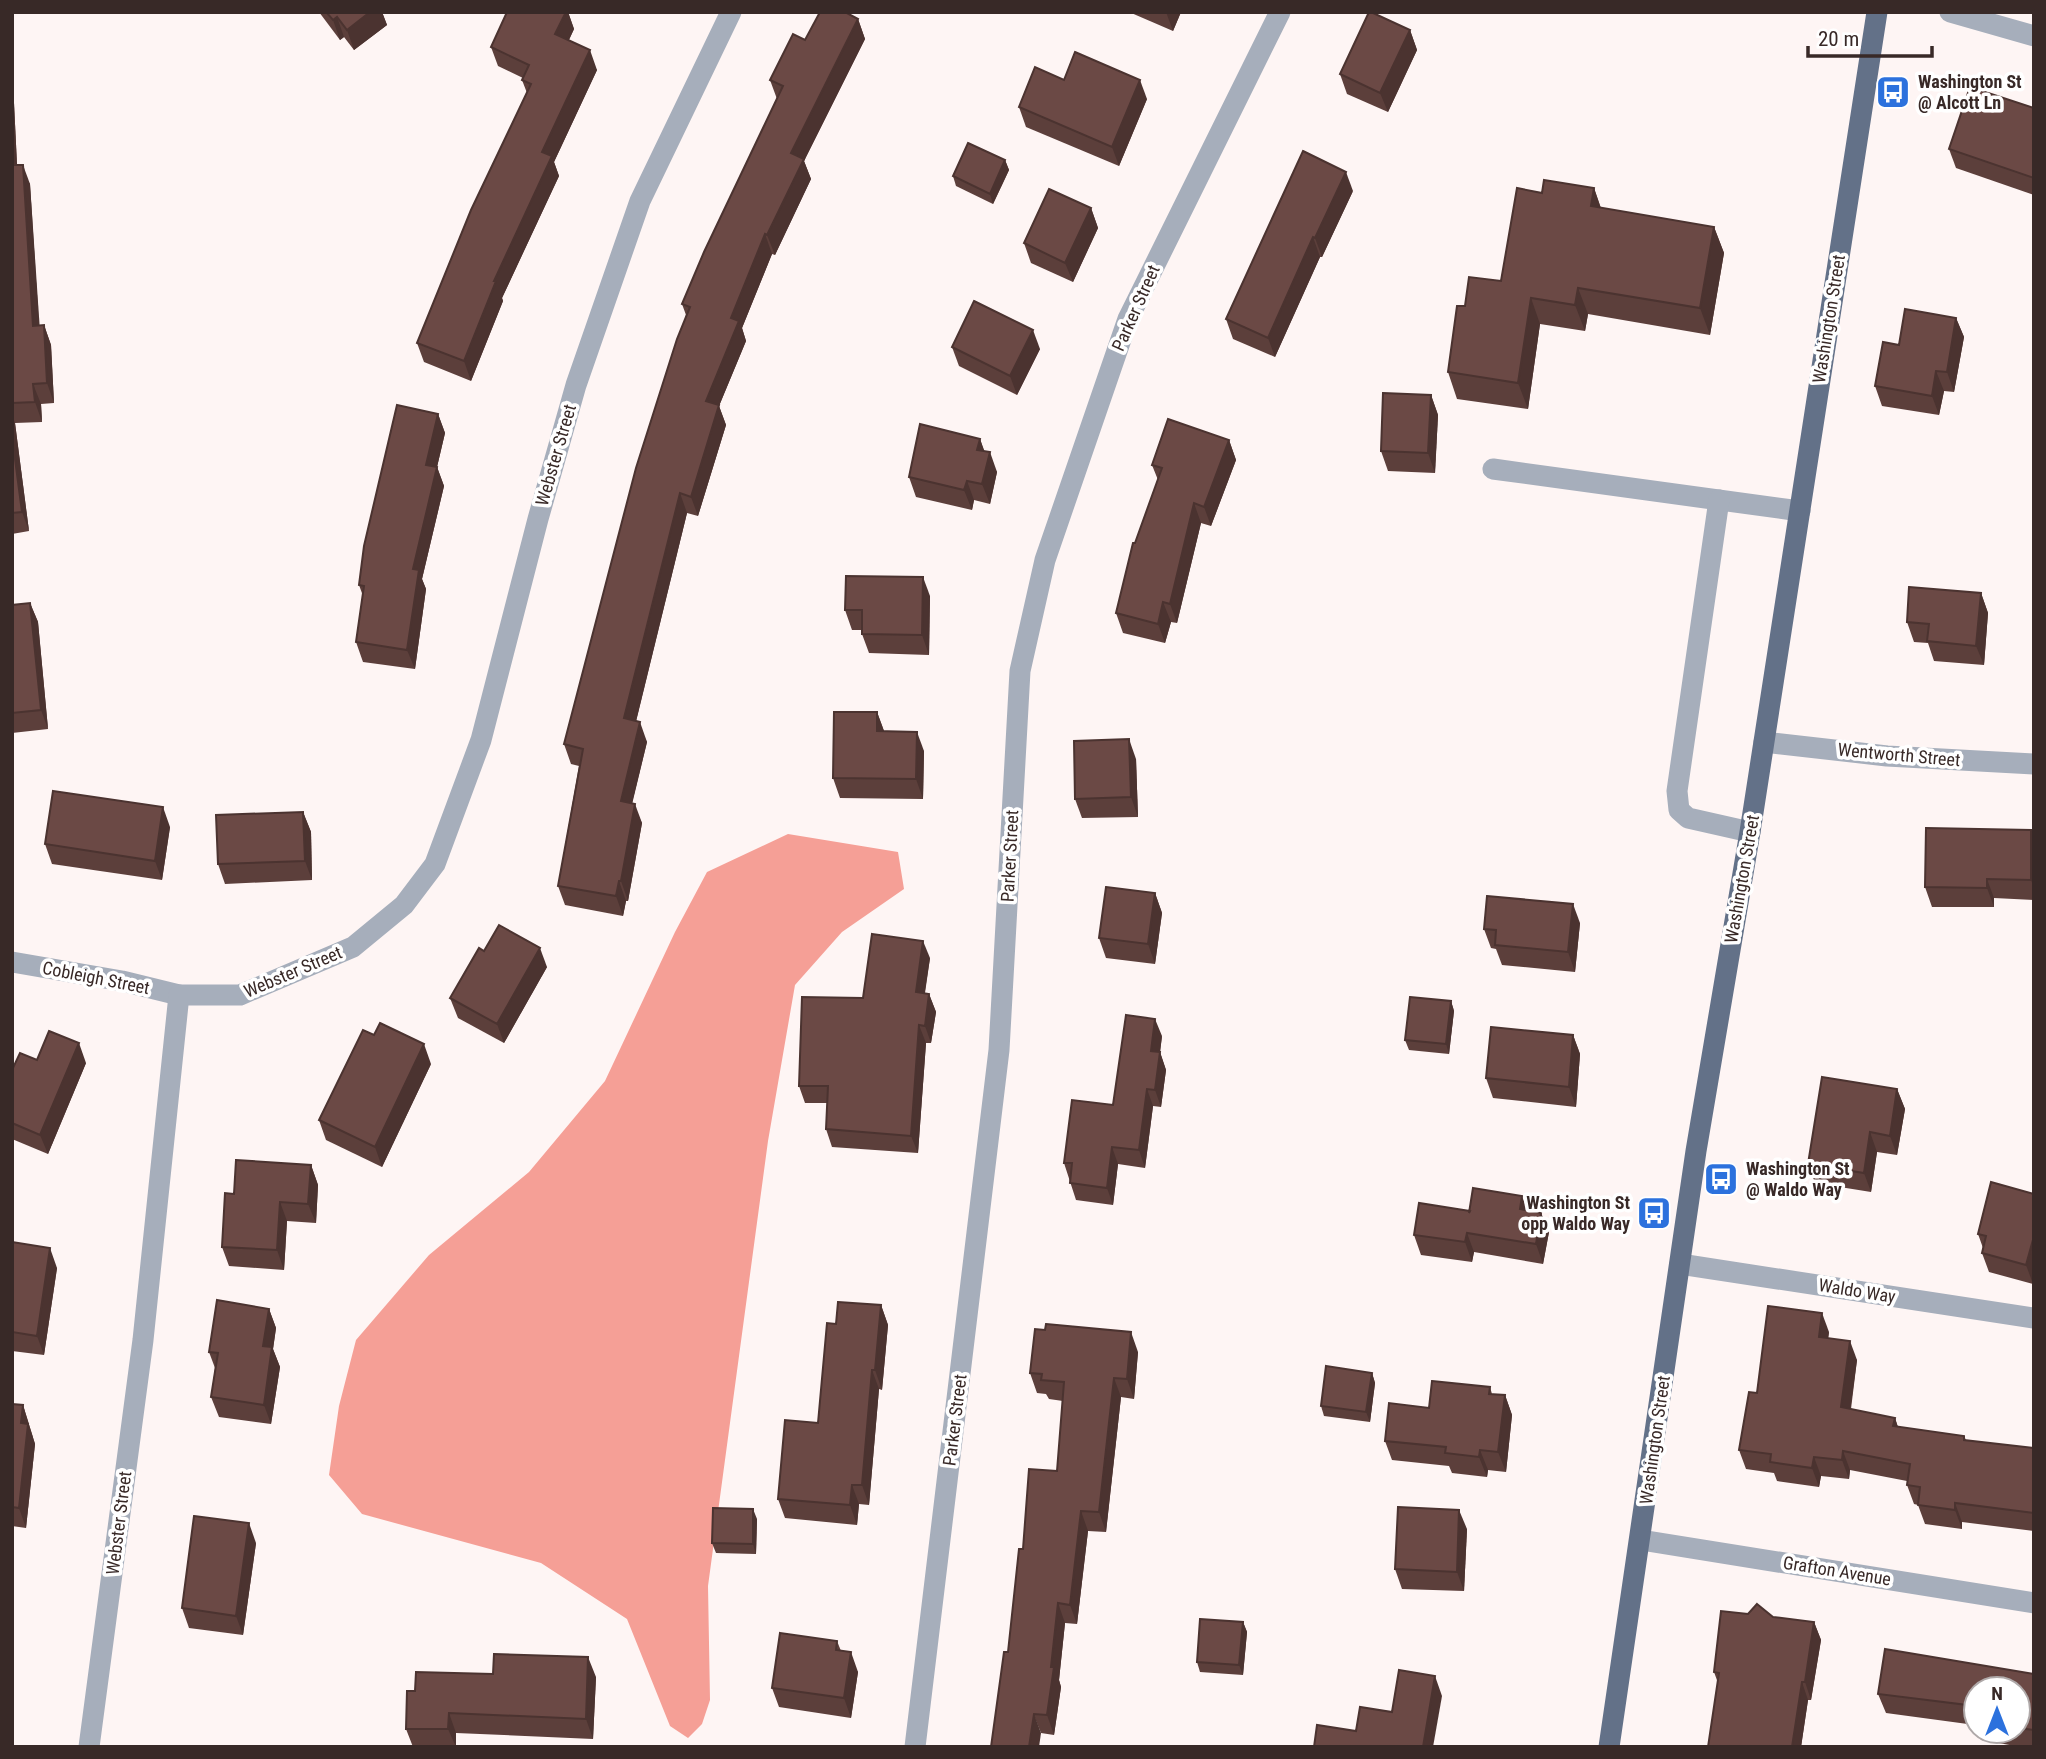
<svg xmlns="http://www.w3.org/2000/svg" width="2046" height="1759" viewBox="0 0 2046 1759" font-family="'Roboto Condensed',sans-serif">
  <rect width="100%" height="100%" fill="#fef5f4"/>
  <polygon fill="#f59f96" points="788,834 898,852 904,889 842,932 795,985 768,1141 708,1586 710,1700 702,1724 688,1738 670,1726 627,1619 541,1563 362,1514 329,1475 339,1406 356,1340 429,1255 529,1172 605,1081 675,932 707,872"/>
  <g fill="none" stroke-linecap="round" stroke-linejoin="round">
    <g stroke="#a6aebb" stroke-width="21">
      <polyline points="1950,12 2034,36"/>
      <polyline points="1493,469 1800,511"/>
      <polyline points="1719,500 1677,791 1679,810 1688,818 1750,832"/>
      <polyline points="1764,742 1887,756 2034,764"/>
      <polyline points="12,962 122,981 179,995"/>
      <polyline points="1680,1264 2034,1318"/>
      <polyline points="1641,1540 2034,1603"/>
      <polyline points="89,1747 143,1340 179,995 240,995 353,947 404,905 435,864 481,740 538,519 576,385 640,201 731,12"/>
      <polyline points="915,1747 999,1050 1020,671 1045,560 1128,319 1280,12"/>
    </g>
    <polyline stroke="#637188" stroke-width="21" points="1609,1747 1696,1151 1750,832 1877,12"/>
  </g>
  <g fill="#5c3f3b">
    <polygon points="319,12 382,12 387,25 354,50 344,37 340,40"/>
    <polygon points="507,12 568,12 574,29 569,40 597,70 554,162 559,176 502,298 503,301 471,381 424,362 417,343 527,93 522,80 523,78 498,66 491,47"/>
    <polygon points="1129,12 1181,12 1173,31"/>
    <polygon points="858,19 865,39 804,161 811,179 775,255 772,254 742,328 746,341 719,406 726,425 698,516 687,513 636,721 647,742 632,803 642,823 628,901 626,901 623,916 565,905 558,886 579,766 571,764 564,744 686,315 682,304 777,99 770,80 805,40"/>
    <polygon points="1410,30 1417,50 1388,112 1347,94 1340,74"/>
    <polygon points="12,62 17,165 30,184 39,326 44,325 51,345 54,403 41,404 42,422 15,423 29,531 12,534"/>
    <polygon points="1064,80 1147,99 1119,166 1026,127 1019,107"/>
    <polygon points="2034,108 2034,195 1956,168 1949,149"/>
    <polygon points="1005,160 1009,170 993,204 956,186 953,176"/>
    <polygon points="1594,188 1601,208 1714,227 1724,253 1710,335 1588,314 1585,331 1540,324 1528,409 1457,399 1448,372 1465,306 1501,281 1542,193"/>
    <polygon points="1353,191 1322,257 1320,257 1275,357 1233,339 1226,319"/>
    <polygon points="1091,208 1098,228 1073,282 1031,263 1024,243"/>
    <polygon points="1956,318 1964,337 1954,392 1944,391 1939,415 1882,406 1875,386 1899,345"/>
    <polygon points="952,347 1040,349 1017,395 959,366"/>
    <polygon points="1431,395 1438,415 1435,473 1388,471 1381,451"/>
    <polygon points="438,414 445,433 437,467 444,486 422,579 426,589 415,669 363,662 356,642 363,596 359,585"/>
    <polygon points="980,439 984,451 997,472 990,504 974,500 972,510 916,497 909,477"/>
    <polygon points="1229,440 1236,460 1211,526 1201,523 1177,623 1171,622 1165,643 1123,633 1116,613 1135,543 1158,480 1152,465"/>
    <polygon points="1981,593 1988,613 1984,665 1934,661 1928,643 1914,642 1907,622"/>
    <polygon points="930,596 929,655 869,653 862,634 862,630 852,630 845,610"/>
    <polygon points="30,603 38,622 48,729 12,733 12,605"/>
    <polygon points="877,712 884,731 924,751 923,799 840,798 833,778"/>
    <polygon points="1136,759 1138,817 1082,818 1075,799"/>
    <polygon points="303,812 311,832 312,880 225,884 218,864"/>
    <polygon points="170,827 162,880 52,864 45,844"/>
    <polygon points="2034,837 2034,900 1994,898 1994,907 1932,907 1925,887"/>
    <polygon points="1155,893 1162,913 1155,964 1106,958 1099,938"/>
    <polygon points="1580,923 1575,972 1502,965 1496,949 1491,948 1484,929"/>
    <polygon points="484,951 547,967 504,1043 458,1018 450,998"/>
    <polygon points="930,958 925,993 929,994 936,1012 931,1043 926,1043 918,1153 832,1147 826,1129 827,1103 805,1103 799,1086 863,998"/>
    <polygon points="1451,1001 1454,1011 1449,1054 1409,1050 1405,1040"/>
    <polygon points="1573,1035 1580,1054 1576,1107 1493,1098 1486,1078"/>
    <polygon points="1162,1036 1160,1052 1166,1070 1161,1107 1153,1106 1145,1168 1118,1164 1113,1205 1076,1200 1064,1163 1113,1105"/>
    <polygon points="37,1060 86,1063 48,1154 12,1139 12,1070"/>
    <polygon points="431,1064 382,1167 326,1140 319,1120"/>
    <polygon points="1897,1089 1905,1109 1897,1155 1877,1152 1871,1192 1815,1183 1808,1164"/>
    <polygon points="311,1165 318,1185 316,1223 287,1221 284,1270 229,1266 222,1247 234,1194"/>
    <polygon points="2034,1194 2033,1284 1989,1272 1982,1253 1983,1248 1978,1234"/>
    <polygon points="1470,1211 1527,1211 1541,1213 1549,1232 1543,1264 1474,1252 1472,1262 1421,1255 1414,1235"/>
    <polygon points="12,1242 57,1268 44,1355 12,1351"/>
    <polygon points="881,1305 888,1325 882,1390 879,1389 869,1505 859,1504 857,1525 785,1518 778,1499 818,1423 836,1324"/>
    <polygon points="269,1309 276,1328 273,1349 280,1367 271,1424 219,1417 211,1397 215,1368 209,1352"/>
    <polygon points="1829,1332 1828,1338 1857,1360 1851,1409 1895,1418 1898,1427 1964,1436 1966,1440 2034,1448 2034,1531 1962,1522 1962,1529 1925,1524 1918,1505 1914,1504 1907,1485 1907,1481 1850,1470 1849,1479 1821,1476 1819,1487 1777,1481 1774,1473 1746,1469 1739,1450 1757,1393"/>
    <polygon points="1138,1352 1134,1399 1121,1397 1106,1532 1088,1531 1077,1624 1065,1623 1059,1680 1061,1687 1054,1735 1041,1733 1008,1652 1057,1471 1063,1401 1049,1399 1046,1394 1037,1393 1030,1373"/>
    <polygon points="1372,1373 1375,1383 1370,1422 1324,1416 1321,1406"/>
    <polygon points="1490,1387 1492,1394 1505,1395 1512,1415 1506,1472 1488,1470 1487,1477 1452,1473 1449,1466 1392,1460 1385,1441 1429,1408"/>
    <polygon points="12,1404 23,1405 35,1444 26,1528 12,1526"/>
    <polygon points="757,1519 756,1554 716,1553 712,1543"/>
    <polygon points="1467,1529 1464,1591 1402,1589 1395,1569"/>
    <polygon points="256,1543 243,1635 189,1628 182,1608"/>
    <polygon points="1773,1617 1814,1622 1821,1640 1811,1700 1808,1700 1801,1747 1708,1747 1718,1683 1714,1672"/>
    <polygon points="1243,1622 1247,1632 1243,1675 1200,1672 1197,1662"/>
    <polygon points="837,1641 841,1651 858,1672 851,1718 779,1707 772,1688"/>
    <polygon points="2034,1674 2034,1747 2021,1747 1981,1740 1978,1731 2018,1731 2018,1689 1976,1689 1976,1727 1975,1725 1886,1713 1878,1694"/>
    <polygon points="596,1677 593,1739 456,1733 456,1747 413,1747 406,1729 415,1691"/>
  </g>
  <g fill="#4b3330">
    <polygon points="370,12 382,12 387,25 354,50 347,30"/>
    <polygon points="566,12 568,12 574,29 562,54 555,34"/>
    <polygon points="1166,12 1181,12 1173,31"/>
    <polygon points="337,17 344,37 340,40 333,20"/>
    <polygon points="858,19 865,39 804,161 811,179 775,255 767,235 791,153"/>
    <polygon points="1410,30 1417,50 1388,112 1380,93"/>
    <polygon points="590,50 597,70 554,162 559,176 502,298 503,301 471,381 464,361 542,152"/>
    <polygon points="12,62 18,185 12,170"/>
    <polygon points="1140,80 1147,99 1119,166 1112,147"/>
    <polygon points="1005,160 1009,170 993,204 990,194"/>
    <polygon points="23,165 30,184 41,346 33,326"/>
    <polygon points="1346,172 1353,191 1322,257 1315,238"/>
    <polygon points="1594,188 1603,215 1591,206"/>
    <polygon points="1091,208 1098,228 1073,282 1065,263"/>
    <polygon points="1714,227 1724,253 1710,335 1700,308"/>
    <polygon points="765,234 772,254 742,328 746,341 719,406 726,425 698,516 691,497 706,401 731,318"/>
    <polygon points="1313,237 1320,257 1275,357 1268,338"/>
    <polygon points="1578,288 1588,314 1585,331 1575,305"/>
    <polygon points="1531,298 1540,324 1528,409 1518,383"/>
    <polygon points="1956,318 1964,337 1954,392 1947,372"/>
    <polygon points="44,325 51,345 54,403 47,383"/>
    <polygon points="1033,330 1040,349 1017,395 1010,376"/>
    <polygon points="1936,371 1944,391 1939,415 1932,396"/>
    <polygon points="33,384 41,404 42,422 35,402"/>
    <polygon points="1431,395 1438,415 1435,473 1428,453"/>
    <polygon points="438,414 445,433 437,467 444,486 422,579 426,589 415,669 407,650 413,569 426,465"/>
    <polygon points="12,415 15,423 29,531 22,512 12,436"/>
    <polygon points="980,439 987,458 977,450"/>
    <polygon points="1229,440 1236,460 1211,526 1204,507"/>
    <polygon points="990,452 997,472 990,504 982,484"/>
    <polygon points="967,481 974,500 972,510 964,490"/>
    <polygon points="680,493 687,513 632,738 624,718"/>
    <polygon points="1194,503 1201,523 1177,623 1170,604"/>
    <polygon points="923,577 930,596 929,655 922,635"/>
    <polygon points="1981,593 1988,613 1984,665 1976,646"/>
    <polygon points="1163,602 1171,622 1165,643 1158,624"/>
    <polygon points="30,603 38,622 48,729 41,710"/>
    <polygon points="877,712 884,731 877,731"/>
    <polygon points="640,722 647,742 628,821 621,801"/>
    <polygon points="917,732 924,751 923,799 916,779"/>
    <polygon points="1129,739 1136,759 1138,817 1131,797"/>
    <polygon points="635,804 642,823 628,901 621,881"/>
    <polygon points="163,807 170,827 162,880 155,861"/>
    <polygon points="303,812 311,832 312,880 305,861"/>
    <polygon points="2031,830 2034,837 2034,888 2031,880"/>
    <polygon points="1987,879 1994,898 1994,907 1987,888"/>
    <polygon points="619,881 626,901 623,916 616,896"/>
    <polygon points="1155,893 1162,913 1155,964 1148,944"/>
    <polygon points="1573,904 1580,923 1575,972 1568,952"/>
    <polygon points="923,941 930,958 922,1010 916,992"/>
    <polygon points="540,948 547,967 504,1043 497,1024"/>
    <polygon points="929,994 936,1012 931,1043 925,1026"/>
    <polygon points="1451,1001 1454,1011 1449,1054 1446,1044"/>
    <polygon points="1155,1019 1162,1036 1160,1052 1166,1070 1161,1107 1155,1090 1151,1051"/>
    <polygon points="919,1025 926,1043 918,1153 911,1136"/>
    <polygon points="1573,1035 1580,1054 1576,1107 1569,1087"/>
    <polygon points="79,1043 86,1063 48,1154 40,1135"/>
    <polygon points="424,1044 431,1064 382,1167 375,1147"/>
    <polygon points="1147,1089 1153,1106 1145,1168 1139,1150"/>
    <polygon points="1897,1089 1905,1109 1897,1155 1890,1136"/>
    <polygon points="1870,1132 1877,1152 1871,1192 1864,1173"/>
    <polygon points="1112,1147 1118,1164 1113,1205 1107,1188"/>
    <polygon points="311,1165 318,1185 316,1223 308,1204"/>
    <polygon points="1522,1196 1529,1215 1520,1209"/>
    <polygon points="280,1202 287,1221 284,1270 277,1250"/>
    <polygon points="1541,1213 1549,1232 1543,1264 1536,1244"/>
    <polygon points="1467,1233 1474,1252 1472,1262 1465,1242"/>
    <polygon points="2034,1236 2034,1283 2033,1284 2026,1265"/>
    <polygon points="50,1248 57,1268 44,1355 37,1336"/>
    <polygon points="881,1305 888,1325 882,1390 875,1370"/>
    <polygon points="269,1309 276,1328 273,1349 280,1367 271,1424 264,1405 263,1346"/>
    <polygon points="1822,1313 1829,1332 1826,1356 1819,1337"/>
    <polygon points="1131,1332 1138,1352 1134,1399 1127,1379"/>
    <polygon points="1850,1341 1857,1360 1848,1426 1841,1407"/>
    <polygon points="872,1370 879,1389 869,1505 862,1485"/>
    <polygon points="1372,1373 1375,1383 1370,1422 1366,1412"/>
    <polygon points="1114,1378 1121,1397 1106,1532 1099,1512"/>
    <polygon points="1505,1395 1512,1415 1506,1472 1498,1452"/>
    <polygon points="23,1405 35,1444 26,1528 19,1508 21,1423"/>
    <polygon points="1895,1418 1901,1437 1893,1426"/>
    <polygon points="1480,1450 1488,1470 1487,1477 1479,1457"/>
    <polygon points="1843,1451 1850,1470 1849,1479 1842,1460"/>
    <polygon points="1814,1457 1821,1476 1819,1487 1812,1468"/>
    <polygon points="852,1485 859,1504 857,1525 850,1505"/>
    <polygon points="1955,1503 1962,1522 1962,1529 1955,1510"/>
    <polygon points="753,1509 757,1519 756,1554 753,1544"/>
    <polygon points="1459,1510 1467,1529 1464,1591 1457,1572"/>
    <polygon points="1081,1511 1088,1531 1077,1624 1070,1605"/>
    <polygon points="249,1523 256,1543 243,1635 236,1616"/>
    <polygon points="1058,1603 1065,1623 1059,1680 1061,1687 1054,1735 1047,1715 1051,1667"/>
    <polygon points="1243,1622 1247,1632 1243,1675 1239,1665"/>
    <polygon points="1814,1622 1821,1640 1811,1700 1805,1682"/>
    <polygon points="851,1652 858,1672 851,1718 844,1698"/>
    <polygon points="588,1657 596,1677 593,1739 586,1719"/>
    <polygon points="1435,1676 1442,1696 1433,1747 1423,1747"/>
    <polygon points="1802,1682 1808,1700 1801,1747 1792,1747"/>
    <polygon points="449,1713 456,1733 456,1747 448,1729"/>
    <polygon points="1034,1714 1041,1733 1039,1747 1029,1747"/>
  </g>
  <g fill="#6b4945" stroke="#4b3330" stroke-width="2">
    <polygon points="326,12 370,12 347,30 337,17 333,20"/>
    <polygon points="507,12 566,12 555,34 590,50 542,152 552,156 494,281 496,281 464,361 417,343 471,210 531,84 522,80 529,65 491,47"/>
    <polygon points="820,12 845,12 858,19 791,153 804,159 767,235 765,234 731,318 739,321 706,401 719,405 691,497 680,493 624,718 640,722 621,801 635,804 621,881 619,881 616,896 558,886 583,749 564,744 636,468 677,339 690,307 682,304 704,252 783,86 770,80 793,34 805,40"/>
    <polygon points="1369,12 1371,12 1410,30 1380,93 1340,74"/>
    <polygon points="1075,52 1140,80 1112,147 1019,107 1035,67 1064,80"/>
    <polygon points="1970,87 2034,108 2034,178 1949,149"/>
    <polygon points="968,143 1005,160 990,194 953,176"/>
    <polygon points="1303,151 1346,172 1315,238 1313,237 1268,338 1226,319"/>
    <polygon points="12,165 23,165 33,326 44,325 47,383 33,384 35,402 12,403"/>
    <polygon points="1544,180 1594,188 1591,206 1714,227 1700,308 1578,288 1575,305 1531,298 1518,383 1448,372 1457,306 1465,306 1469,277 1501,281 1517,188 1542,193"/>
    <polygon points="1049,189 1091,208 1065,263 1024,243"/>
    <polygon points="974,301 1033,330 1010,376 952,347"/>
    <polygon points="1905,309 1956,318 1947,372 1936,371 1932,396 1875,386 1883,342 1899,345"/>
    <polygon points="1383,393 1431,395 1428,453 1381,451"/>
    <polygon points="397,405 438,414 426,465 437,467 413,569 419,570 407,650 356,642 364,586 359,585 364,546"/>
    <polygon points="1168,419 1229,440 1204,507 1194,503 1170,604 1163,602 1158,624 1116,613 1133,543 1135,543 1162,468 1152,465"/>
    <polygon points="920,424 980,439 977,450 990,452 982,484 967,481 964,490 909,477"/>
    <polygon points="12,436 22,512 12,513"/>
    <polygon points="846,576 923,577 922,635 862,634 862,610 845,610"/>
    <polygon points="1909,587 1981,593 1976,646 1927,641 1929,624 1907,622"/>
    <polygon points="30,603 41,710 12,713 12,605"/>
    <polygon points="834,712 877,712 877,731 917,732 916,779 833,778"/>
    <polygon points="1129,739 1131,797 1075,799 1074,741"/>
    <polygon points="53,791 163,807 155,861 45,844"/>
    <polygon points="303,812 305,861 218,864 216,815"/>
    <polygon points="1926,828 2031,830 2031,880 1987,879 1987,888 1925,887"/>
    <polygon points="1106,887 1155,893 1148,944 1099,938"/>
    <polygon points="1487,896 1573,904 1568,952 1495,945 1496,930 1484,929"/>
    <polygon points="499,925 540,948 497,1024 450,998 479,948 484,951"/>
    <polygon points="872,934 923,941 916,992 929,994 925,1026 919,1025 911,1136 826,1129 828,1086 799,1086 802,997 863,998"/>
    <polygon points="1410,997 1451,1001 1446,1044 1405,1040"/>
    <polygon points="1126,1015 1155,1019 1151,1051 1160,1052 1155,1090 1147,1089 1139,1150 1112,1147 1107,1188 1070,1183 1072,1163 1064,1163 1072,1100 1113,1105"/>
    <polygon points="380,1023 424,1044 375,1147 319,1120 363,1030 374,1035"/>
    <polygon points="1491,1027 1573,1035 1569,1087 1486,1078"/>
    <polygon points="49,1031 79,1043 40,1135 12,1123 12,1070 20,1053 37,1060"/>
    <polygon points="1822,1077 1897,1089 1890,1136 1870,1132 1864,1173 1808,1164"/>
    <polygon points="236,1160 311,1165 308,1204 280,1202 277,1250 222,1247 225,1193 234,1194"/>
    <polygon points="1991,1182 2034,1194 2034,1236 2026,1265 1982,1253 1986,1236 1978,1234"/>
    <polygon points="1473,1188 1522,1196 1520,1209 1541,1213 1536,1244 1467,1233 1465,1242 1414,1235 1419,1203 1470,1211 1469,1213"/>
    <polygon points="12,1242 50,1248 37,1336 12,1332"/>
    <polygon points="217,1300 269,1309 263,1346 272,1347 264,1405 211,1397 218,1353 209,1352"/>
    <polygon points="838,1302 881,1305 875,1370 872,1370 862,1485 852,1485 850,1505 778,1499 785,1420 818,1423 827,1323 836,1324"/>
    <polygon points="1768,1306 1822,1313 1819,1337 1850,1341 1841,1407 1895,1418 1893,1426 1964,1436 1964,1440 2034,1448 2034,1513 1955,1503 1955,1510 1918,1505 1920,1487 1907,1485 1910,1464 1843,1451 1842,1460 1814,1457 1812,1468 1770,1462 1771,1454 1739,1450 1749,1392 1757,1393"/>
    <polygon points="1046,1324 1131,1332 1127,1379 1114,1378 1099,1512 1081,1511 1070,1605 1058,1603 1051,1667 1054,1667 1047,1715 1034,1714 1029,1747 991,1747 1004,1652 1008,1652 1019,1549 1023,1549 1029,1469 1057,1471 1064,1382 1041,1380 1042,1374 1030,1373 1035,1329 1045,1330"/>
    <polygon points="1326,1366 1372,1373 1366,1412 1321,1406"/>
    <polygon points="1432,1381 1490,1387 1489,1394 1505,1395 1498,1452 1480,1450 1479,1457 1445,1453 1446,1447 1385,1441 1389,1403 1429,1408"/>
    <polygon points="12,1404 23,1405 21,1423 28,1424 19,1508 12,1507"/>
    <polygon points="1398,1507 1459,1510 1457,1572 1395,1569"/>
    <polygon points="713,1508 753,1509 753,1544 712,1543"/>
    <polygon points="194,1516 249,1523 236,1616 182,1608"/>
    <polygon points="1757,1604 1773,1617 1814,1622 1805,1682 1802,1682 1792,1747 1708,1747 1719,1673 1714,1672 1721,1611 1748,1614"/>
    <polygon points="1200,1619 1243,1622 1239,1665 1197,1662"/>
    <polygon points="780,1633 837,1641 836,1650 851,1652 844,1698 772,1688"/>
    <polygon points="1885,1649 2034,1674 2034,1730 2018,1728 2018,1689 1976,1689 1976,1706 1878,1694"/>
    <polygon points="494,1654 588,1657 586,1719 449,1713 448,1729 406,1729 407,1691 415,1691 416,1672 493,1674"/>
    <polygon points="1399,1670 1435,1676 1423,1747 1314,1747 1317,1725 1356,1731 1360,1707 1392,1712"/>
  </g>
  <defs>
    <g id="bus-square" transform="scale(1.75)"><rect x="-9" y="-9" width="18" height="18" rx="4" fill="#2c71dd" stroke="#fff"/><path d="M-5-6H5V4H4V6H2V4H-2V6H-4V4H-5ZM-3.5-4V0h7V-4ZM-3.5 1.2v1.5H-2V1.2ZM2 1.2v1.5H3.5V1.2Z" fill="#fff"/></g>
  </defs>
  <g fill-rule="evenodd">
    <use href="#bus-square" x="1893" y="92"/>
    <use href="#bus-square" x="1721" y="1179"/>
    <use href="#bus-square" x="1654" y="1213"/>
  </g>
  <g text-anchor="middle" stroke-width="7" stroke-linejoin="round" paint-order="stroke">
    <g font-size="18" font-weight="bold" fill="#382927" stroke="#fff" text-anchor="start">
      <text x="1918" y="88">Washington St<tspan x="1918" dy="21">@ Alcott Ln</tspan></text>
      <text x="1746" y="1175">Washington St<tspan x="1746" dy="21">@ Waldo Way</tspan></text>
      <text x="1630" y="1209" text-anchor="end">Washington St<tspan x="1630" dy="21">opp Waldo Way</tspan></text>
    </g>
    <g font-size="18" fill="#382927" stroke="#fff">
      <text transform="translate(1136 308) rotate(-66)" y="6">Parker Street</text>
      <text transform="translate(1829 319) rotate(-81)" y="6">Washington Street</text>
      <text transform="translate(556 455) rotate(-74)" y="6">Webster Street</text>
      <text transform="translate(1899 755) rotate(5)" y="6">Wentworth Street</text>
      <text transform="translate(1010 856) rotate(-87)" y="6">Parker Street</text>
      <text transform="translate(1742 879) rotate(-80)" y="6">Washington Street</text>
      <text transform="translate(293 972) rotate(-23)" y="6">Webster Street</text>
      <text transform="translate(96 978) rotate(11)" y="6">Cobleigh Street</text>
      <text transform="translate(1857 1291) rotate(9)" y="6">Waldo Way</text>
      <text transform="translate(955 1420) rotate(-83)" y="6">Parker Street</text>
      <text transform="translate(1655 1440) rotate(-82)" y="6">Washington Street</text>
      <text transform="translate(119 1523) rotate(-83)" y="6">Webster Street</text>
      <text transform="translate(1837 1571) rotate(9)" y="6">Grafton Avenue</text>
    </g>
  </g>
  <rect width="2046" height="1759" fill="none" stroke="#382927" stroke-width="28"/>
  <g transform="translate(1997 1710)"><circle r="33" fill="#ffffff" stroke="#afa9a9" stroke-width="2"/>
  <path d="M0-5L12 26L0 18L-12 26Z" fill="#2c71dd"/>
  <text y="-10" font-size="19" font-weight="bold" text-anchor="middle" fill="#382927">N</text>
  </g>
  <path d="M1808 46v10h124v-10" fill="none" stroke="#382927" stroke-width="3.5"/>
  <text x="1818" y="46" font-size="21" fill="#382927" stroke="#ffffff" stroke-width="5" paint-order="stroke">20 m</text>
</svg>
